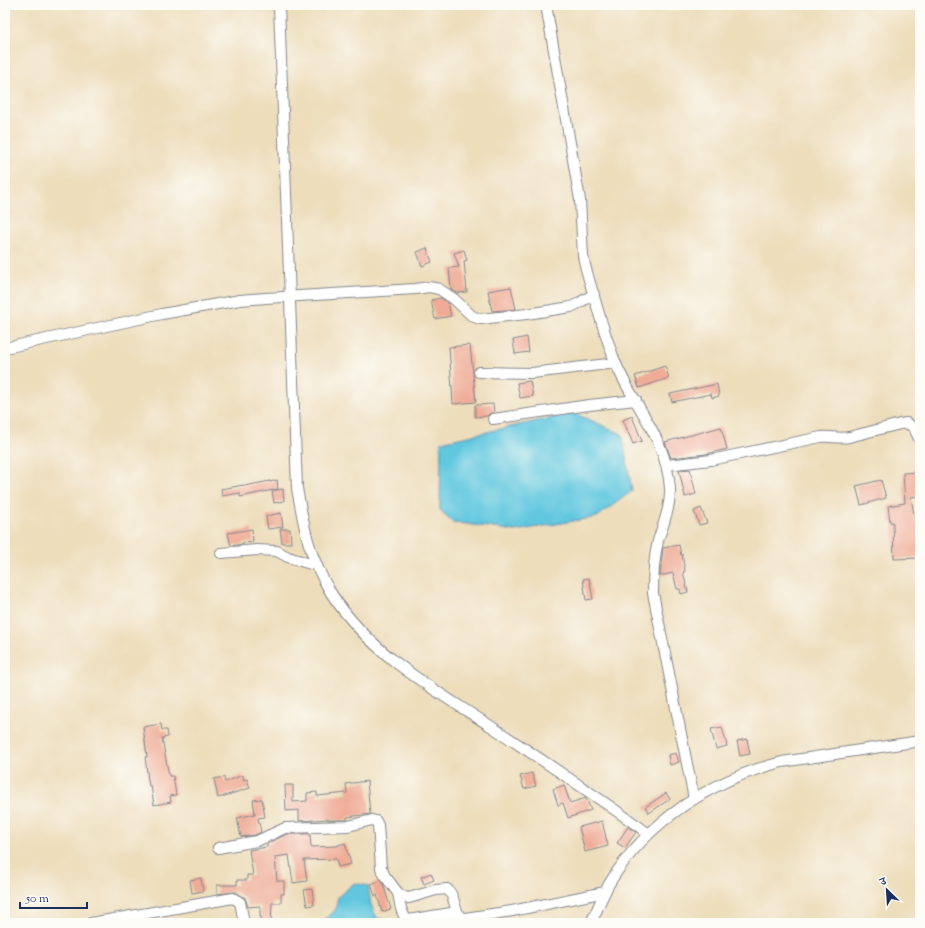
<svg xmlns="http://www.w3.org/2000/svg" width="925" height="928" viewBox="0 0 925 928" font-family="'Sorts Mill Goudy','Noto Serif Devanagari',serif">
  <rect width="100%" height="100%" fill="#fdfcf7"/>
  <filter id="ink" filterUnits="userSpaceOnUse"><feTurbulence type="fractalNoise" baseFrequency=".025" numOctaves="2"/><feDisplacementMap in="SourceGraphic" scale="8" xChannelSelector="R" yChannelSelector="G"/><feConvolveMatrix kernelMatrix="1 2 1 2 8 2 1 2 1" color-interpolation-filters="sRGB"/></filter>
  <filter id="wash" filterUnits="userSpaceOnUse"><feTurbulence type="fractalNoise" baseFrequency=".012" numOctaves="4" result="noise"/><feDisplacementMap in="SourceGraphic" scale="16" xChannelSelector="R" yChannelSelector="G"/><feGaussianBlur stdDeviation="0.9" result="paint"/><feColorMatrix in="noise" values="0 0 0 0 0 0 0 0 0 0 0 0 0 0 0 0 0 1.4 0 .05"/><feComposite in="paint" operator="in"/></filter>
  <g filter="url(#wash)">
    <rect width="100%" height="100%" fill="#edddbb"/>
    <g fill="#61c7df" stroke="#3e7b9e">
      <polygon points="574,413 622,434 632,491 597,517 515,531 453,522 440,510 441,442"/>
      <polygon points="354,883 368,886 371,905 377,918 396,923 320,923 335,911 338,897"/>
    </g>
    <g id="blocks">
      <g fill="#efab96">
        <polygon points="427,248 432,262 422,266 417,252"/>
        <polygon points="464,250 467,260 464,261 467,292 457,293 451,289 449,268 459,267 454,253"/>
        <polygon points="511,287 516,309 492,311 488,291"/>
        <polygon points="441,298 448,303 451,316 435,319 431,300"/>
        <polygon points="527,337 529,352 515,354 513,340"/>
        <polygon points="470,345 476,402 453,404 449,347"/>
        <polygon points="665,366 669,378 639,388 635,376"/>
        <polygon points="530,381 533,396 520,398 517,383"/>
        <polygon points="717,384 719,396 712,398 711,394 672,402 670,394"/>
        <polygon points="493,404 494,412 489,414 487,416 475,417 475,405"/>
        <polygon points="632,416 642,441 633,444 623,420"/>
        <polygon points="721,427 727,449 706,454 671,458 665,442"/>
        <polygon points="690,469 696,494 685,497 679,470"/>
        <polygon points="920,472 920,496 911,497 915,521 920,521 920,558 894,559 893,522 890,522 888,506 905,503 903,473"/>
        <polygon points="277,480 278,489 240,497 240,493 222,496 221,489 244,485 244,486 270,481 270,482"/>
        <polygon points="881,480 886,498 861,505 856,486"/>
        <polygon points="283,489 284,501 274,503 272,491"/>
        <polygon points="701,508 707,523 699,525 694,511"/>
        <polygon points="281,513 283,527 268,529 266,516"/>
        <polygon points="252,529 253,542 242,543 242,544 231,546 228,533"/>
        <polygon points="280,529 290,529 291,543 282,543"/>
        <polygon points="679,545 681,555 682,554 685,571 683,572 688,592 681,594 680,589 677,589 673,573 660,576 663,548"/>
        <polygon points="589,578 593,599 586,600 583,579"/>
        <polygon points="161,724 162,730 167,730 168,737 162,738 169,776 173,776 176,795 170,796 171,802 154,805 151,786 149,786 148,780 145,757 147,757 143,727"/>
        <polygon points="722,727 727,746 716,749 711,729"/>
        <polygon points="747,739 750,754 740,756 737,741"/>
        <polygon points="676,753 679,762 670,765 668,755"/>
        <polygon points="532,773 536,786 524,789 520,776"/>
        <polygon points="243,775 244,780 247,779 250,788 218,798 214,779 224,777 225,782"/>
        <polygon points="367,781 370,814 347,817 347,820 328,820 328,819 299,821 299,810 286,811 285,785 293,785 293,802 307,801 307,793 317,792 317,796 347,793 346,784"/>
        <polygon points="564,785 570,803 586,798 591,810 568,818 563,803 558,805 553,789"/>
        <polygon points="666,793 670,799 649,813 645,807"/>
        <polygon points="262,799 265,817 258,818 261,832 255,835 241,837 237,818 255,814 253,800"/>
        <polygon points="602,821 608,846 585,852 579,827"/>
        <polygon points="628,827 636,832 625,848 617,843"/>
        <polygon points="287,834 310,834 311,847 338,846 338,845 345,843 351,864 338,867 336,859 304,860 307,881 293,883 289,855 275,857 277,881 284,881 284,894 281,894 281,903 272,903 271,923 262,923 261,917 260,917 260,906 248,907 245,898 236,892 217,894 217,885 237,885 237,880 247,880 247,875 253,875 249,850 267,847 267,844"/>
        <polygon points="431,873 434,880 424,884 421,877"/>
        <polygon points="201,878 203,891 192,893 190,880"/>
        <polygon points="380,881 383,884 391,909 382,912 377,895 375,896 371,884"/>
        <polygon points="312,889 314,905 307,906 304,890"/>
      </g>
    </g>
  </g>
  <g filter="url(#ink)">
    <use href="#blocks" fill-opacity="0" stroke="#84868c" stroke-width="1"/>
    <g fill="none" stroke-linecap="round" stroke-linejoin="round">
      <g stroke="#84868c" stroke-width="12">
        <g id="minor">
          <path d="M279,5L297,488C304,528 309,557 331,593C370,654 433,689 492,727C545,762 598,797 649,834"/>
          <path d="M546,5L580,200L583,256L586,269C595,300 604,334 616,364C635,408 666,437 670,488C671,507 663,524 658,541C654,557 653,576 653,593L694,799"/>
          <polyline points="5,348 162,314 240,300 266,298 415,289 429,287 439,289 454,299 472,316 480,319 527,314 571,307 579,303 594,294"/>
          <polyline points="479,372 532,373 616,363"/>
          <polyline points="493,419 589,405 636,400"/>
          <path d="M667,465L711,460L821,437C831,436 839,439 849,437L900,424L907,423L914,428L920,441"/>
          <polyline points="221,553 257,550 277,551 288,557 317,566"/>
          <path d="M218,848L257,841L285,828L348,826L372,820L376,821L378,825L381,868L385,876L398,893L404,897L409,898L436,890L447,889C456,896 453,910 461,917L465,918L512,911L605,892"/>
          <path d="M398,893C400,901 400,915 408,920L457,912"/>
          <polyline points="91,923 233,898 240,902 244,923"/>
          <path d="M591,923C597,910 602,897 609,884C646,822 712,779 782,762L920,741"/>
        </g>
      </g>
      <use href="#minor" stroke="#fff" stroke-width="10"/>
    </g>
  </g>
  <rect width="925" height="928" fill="none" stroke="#fdfcf7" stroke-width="20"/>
  <g transform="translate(887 890) rotate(335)" stroke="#fdfcf7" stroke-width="3" paint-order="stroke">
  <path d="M0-3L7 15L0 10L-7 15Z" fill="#1b2f5e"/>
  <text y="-6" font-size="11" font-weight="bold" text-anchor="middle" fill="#1b2f5e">उ</text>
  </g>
  <path d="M20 902v6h67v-6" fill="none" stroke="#1b2f5e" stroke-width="2"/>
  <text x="26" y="902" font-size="12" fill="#1b2f5e" stroke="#fdfcf7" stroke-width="3" paint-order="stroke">50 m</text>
</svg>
